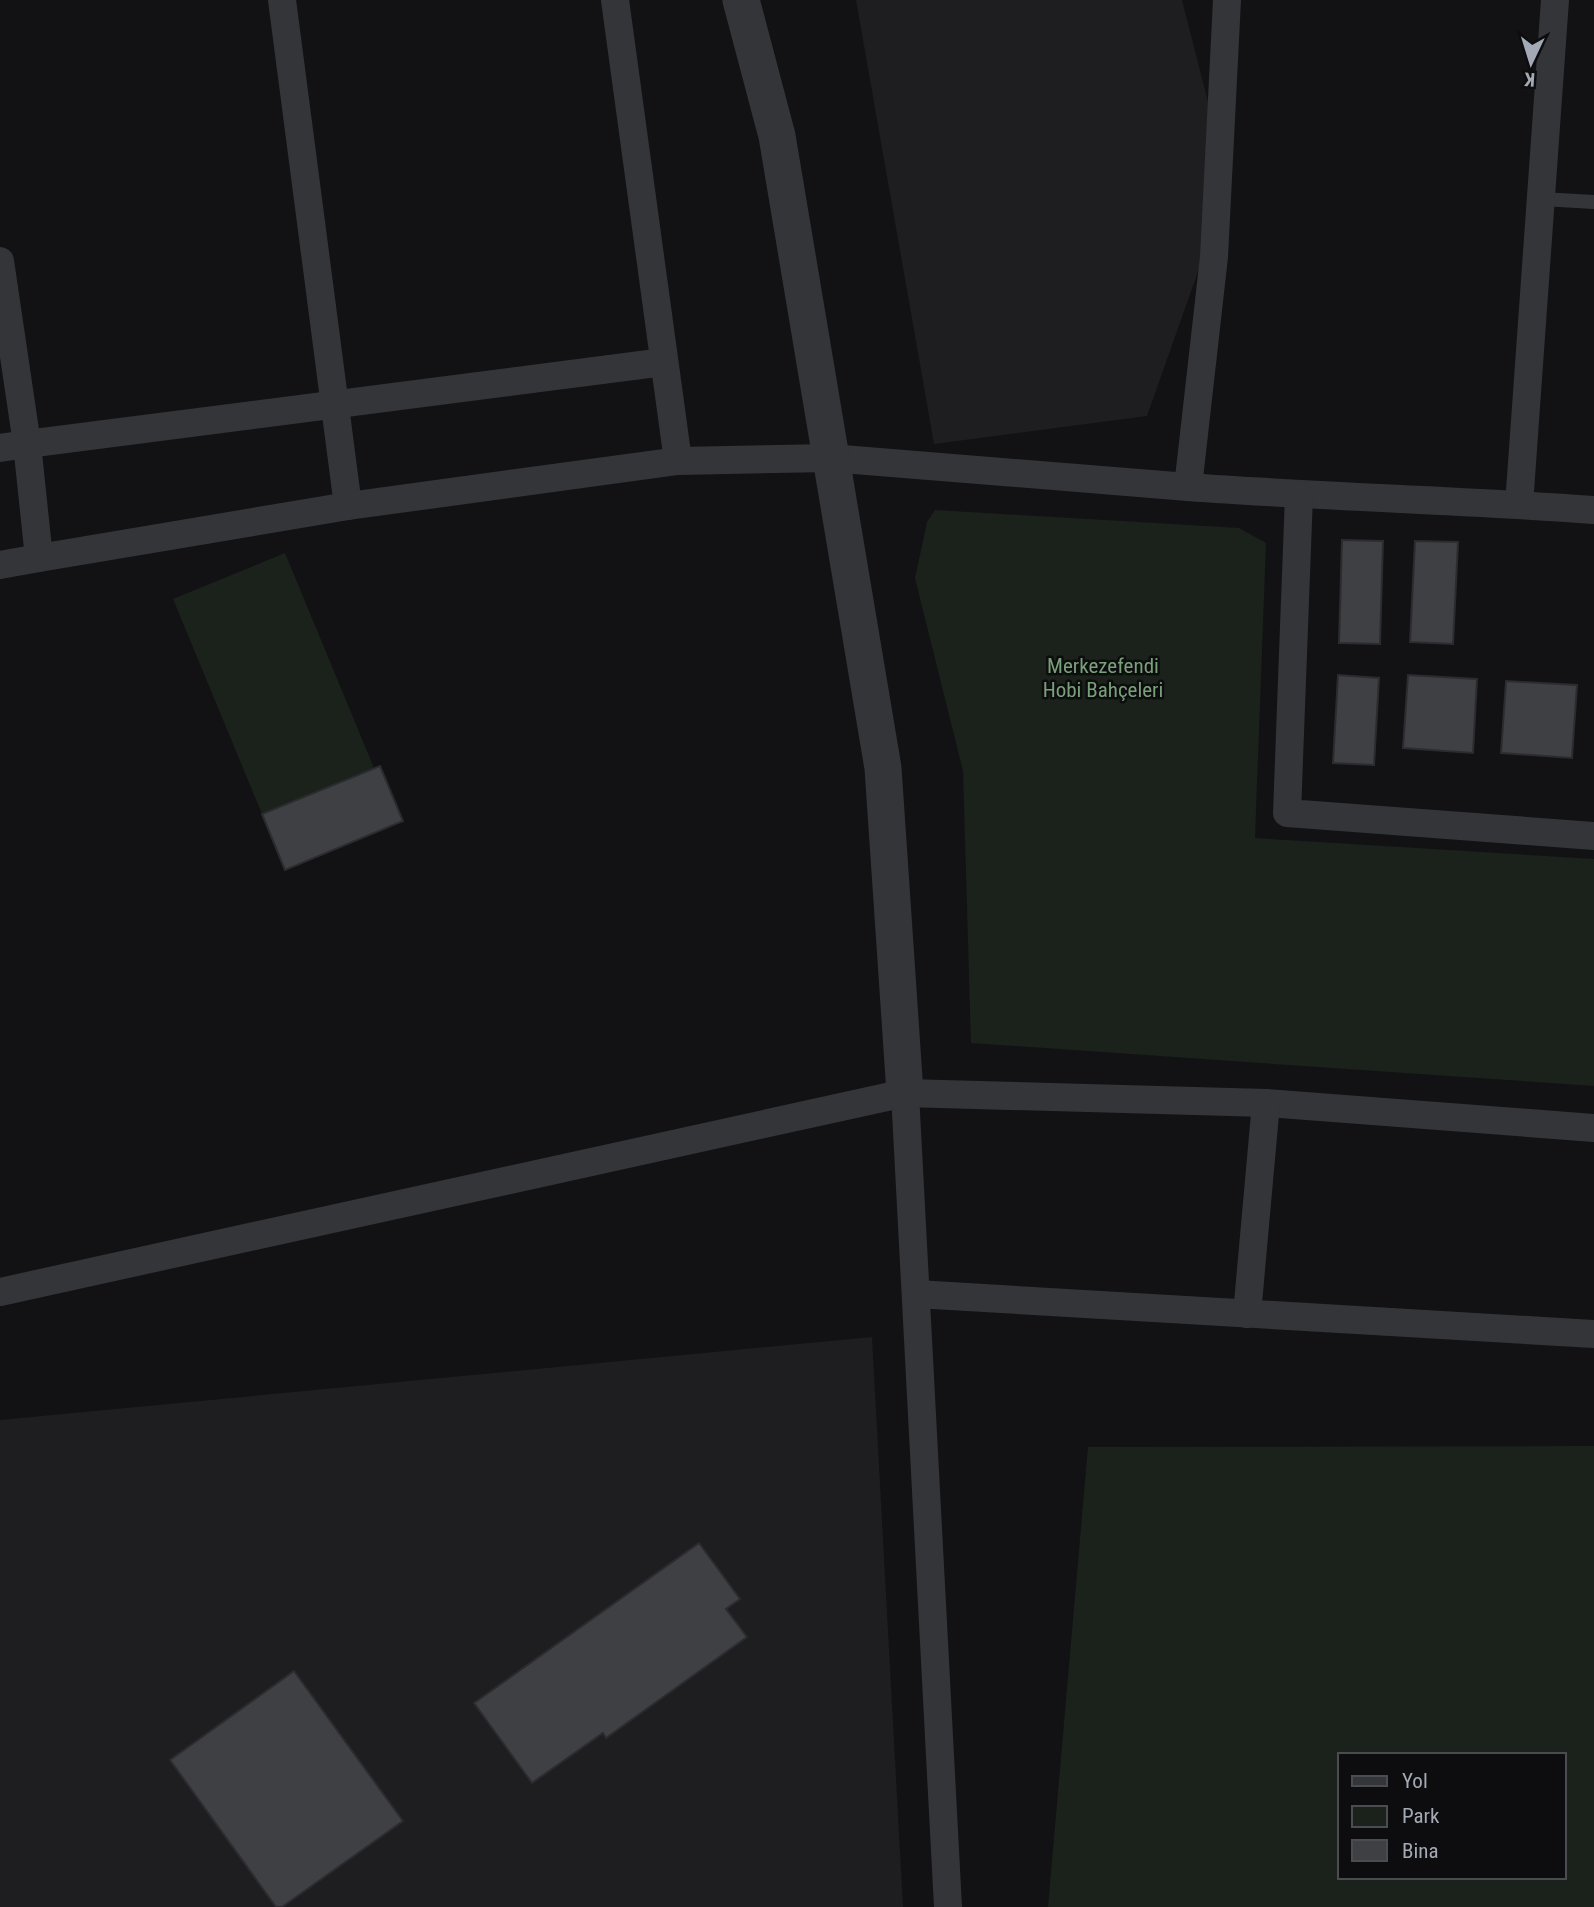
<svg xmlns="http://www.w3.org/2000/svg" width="1594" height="1907" viewBox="0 0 1594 1907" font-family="'Roboto Condensed',sans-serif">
  <rect width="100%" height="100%" fill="#121214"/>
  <g fill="#1e1e21">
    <polygon points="856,0 1182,0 1229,184 1147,416 934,444"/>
    <polygon points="872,1337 903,1907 0,1907 0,1420"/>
  </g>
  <g fill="#1a221b" fill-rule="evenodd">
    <polygon points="935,510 1239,528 1266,543 1255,838 1594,859 1594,1086 971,1043 963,771 915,578 927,522"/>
    <polygon points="285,553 374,768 262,814 173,599"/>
    <path d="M1594,1446V1907H1048L1088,1447ZM1340,1755H1564V1877H1340Z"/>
  </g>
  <g fill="#3e4044" stroke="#2c2c30" stroke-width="2">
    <polygon points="1342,540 1383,541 1380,644 1339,643"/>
    <polygon points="1415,541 1458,542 1453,644 1410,642"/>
    <polygon points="1338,675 1379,678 1374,765 1333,763"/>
    <polygon points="1408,675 1477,679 1473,753 1403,748"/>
    <polygon points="1506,681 1577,685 1572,758 1501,753"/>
    <polygon points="380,766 403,821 285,870 262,814"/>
    <polygon points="699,1543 740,1599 726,1609 747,1637 606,1738 603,1733 532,1783 474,1703"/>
    <polygon points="294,1671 403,1821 282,1907 276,1907 170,1760"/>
  </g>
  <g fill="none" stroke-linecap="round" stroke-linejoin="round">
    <polyline stroke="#333539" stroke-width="14" points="1541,199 1594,202"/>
    <g stroke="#333539" stroke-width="28">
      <polyline points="282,0 348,506"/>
      <polyline points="615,0 678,461"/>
      <polyline points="0,261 27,444 664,362"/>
      <polyline points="0,448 27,444 39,558 348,506 678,461 830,458 1188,487 1214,257 1227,0"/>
      <path d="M1188,487C1323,497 1459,500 1594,510"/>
      <polyline points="1299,495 1287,813 1594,836"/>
      <polyline points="1519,505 1555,0"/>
      <polyline points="0,565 39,558"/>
      <polyline points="905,1093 948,1907"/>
      <polyline points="0,1292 905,1093 1266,1103 1594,1128"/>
      <polyline points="916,1294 1594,1334"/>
      <polyline points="1247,1314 1266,1103"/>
    </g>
    <polyline stroke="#333539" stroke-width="37" points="741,0 777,136 883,768 905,1093"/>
  </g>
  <g text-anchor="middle" stroke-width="5" stroke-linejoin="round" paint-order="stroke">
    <g font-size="21" fill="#79a179" stroke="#0d0d0f">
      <text x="1103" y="673">Merkezefendi<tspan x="1103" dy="24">Hobi Bahçeleri</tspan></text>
    </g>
  </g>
  <rect x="1338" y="1753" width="228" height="126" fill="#0d0d0f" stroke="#494c51" stroke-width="2"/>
  <rect x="1352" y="1776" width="35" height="10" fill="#333539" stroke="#494c51" stroke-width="2"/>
  <text x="1402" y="1788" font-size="21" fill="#a3aab5">Yol</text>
  <rect x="1352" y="1806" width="35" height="21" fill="#1a221b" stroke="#494c51" stroke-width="2"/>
  <text x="1402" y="1823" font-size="21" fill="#a3aab5">Park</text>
  <rect x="1352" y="1840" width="35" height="21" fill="#3e4044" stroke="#494c51" stroke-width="2"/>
  <text x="1402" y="1858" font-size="21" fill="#a3aab5">Bina</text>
  <g transform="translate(1531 63) rotate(184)" stroke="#0d0d0f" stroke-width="5" paint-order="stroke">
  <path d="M0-5L12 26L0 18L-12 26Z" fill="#a3aab5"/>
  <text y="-10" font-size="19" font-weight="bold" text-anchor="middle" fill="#a3aab5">K</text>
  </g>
</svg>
